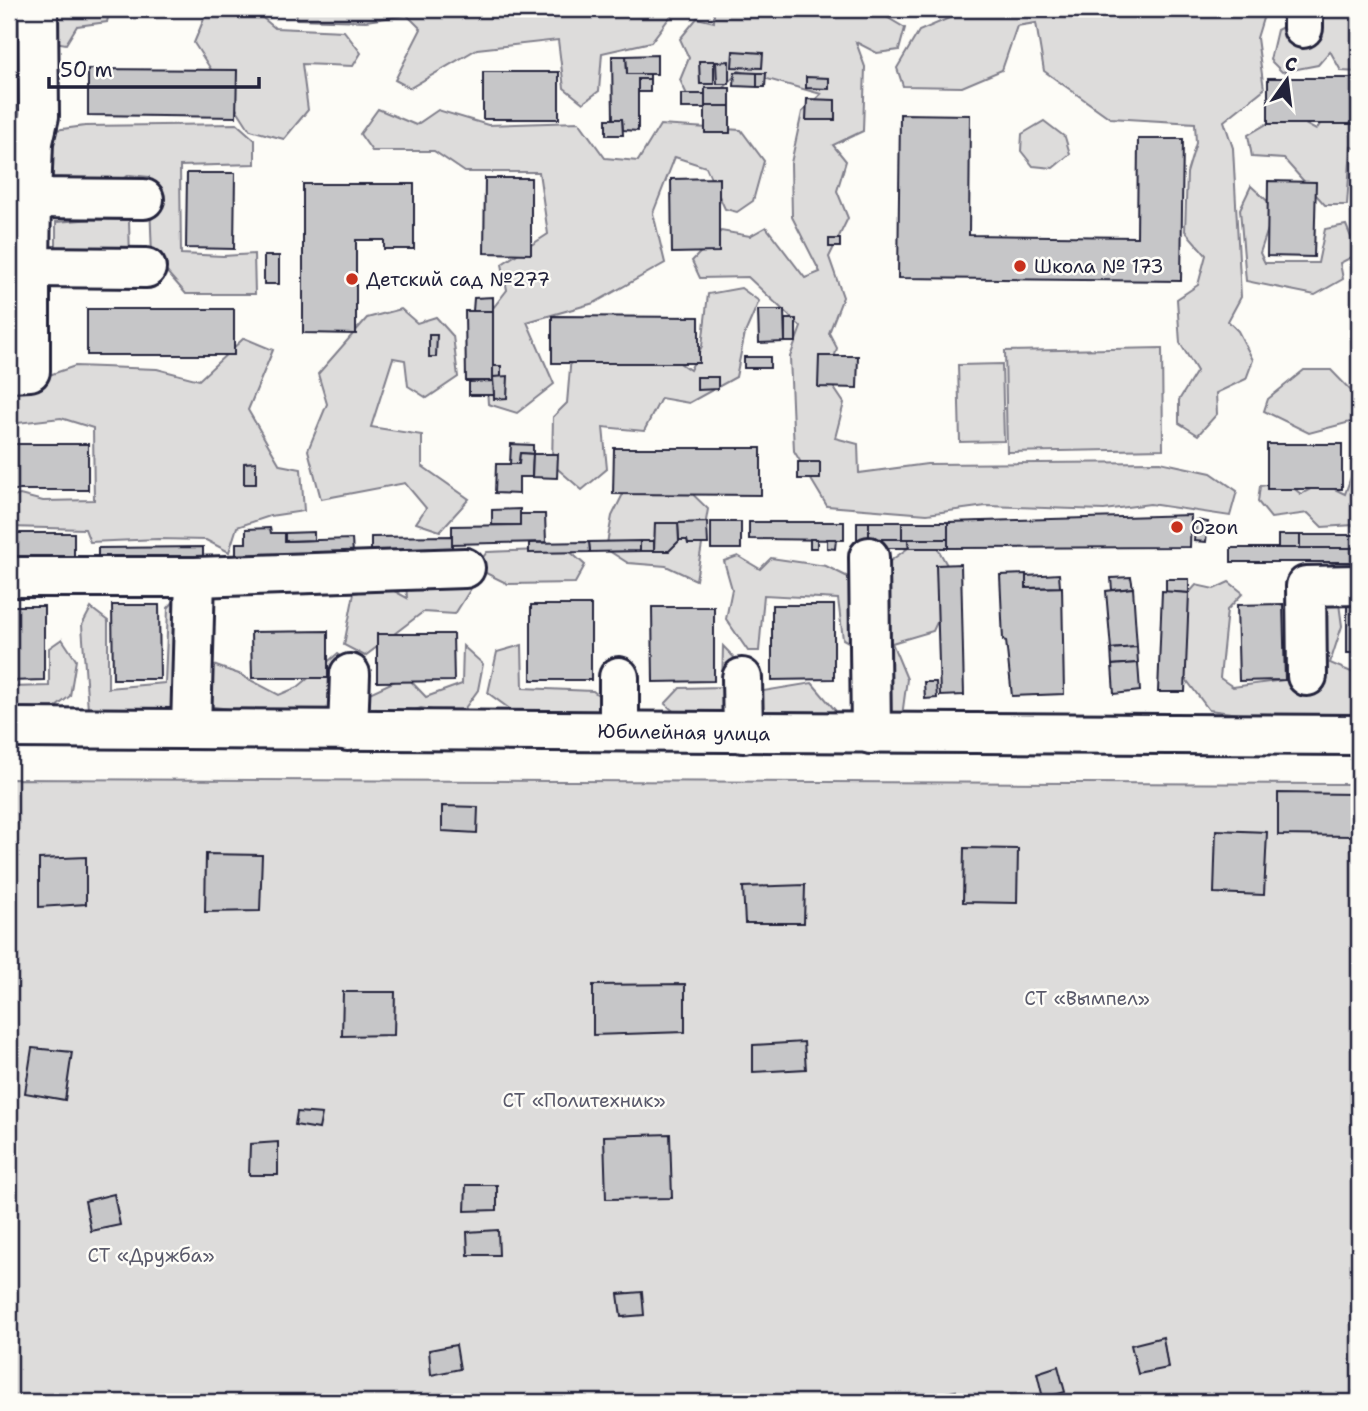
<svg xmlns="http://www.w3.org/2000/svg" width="1368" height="1411" viewBox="0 0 1368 1411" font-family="'Shantell Sans',sans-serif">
  <rect width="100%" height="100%" fill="#fdfcf7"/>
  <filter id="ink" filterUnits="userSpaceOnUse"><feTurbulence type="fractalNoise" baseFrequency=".0143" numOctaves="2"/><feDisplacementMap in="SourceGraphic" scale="14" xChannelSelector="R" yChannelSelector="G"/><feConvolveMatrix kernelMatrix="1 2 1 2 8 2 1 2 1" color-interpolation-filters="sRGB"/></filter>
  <g filter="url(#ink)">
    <g fill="#dddcdb" stroke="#807f8b" stroke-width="2">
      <polygon points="43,9 110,9 107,22 77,26 66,44 48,41"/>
      <polygon points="208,9 252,9 275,28 344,31 361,53 353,66 302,64 308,110 284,139 250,130 194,43"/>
      <polygon points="296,9 676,9 651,42 602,53 599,91 583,103 564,88 558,40 477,49 410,88 395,80 421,29 407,15 366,21 297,19"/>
      <polygon points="714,9 873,9 905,28 899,50 877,53 856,42 865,67 863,131 833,145 846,161 837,191 848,218 829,257 843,297 829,333 837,348 828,379 844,403 835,438 858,444 859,473 927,464 1160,462 1211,473 1237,491 1230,516 1150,504 1104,510 986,506 927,514 827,506 794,451 790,357 801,327 748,277 700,278 692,261 721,231 750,236 766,227 805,278 820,272 792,217 791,163 802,112 821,94 739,71 715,98 690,101 680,80 689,58 680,39 697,18 714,22"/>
      <polygon points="946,9 1251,9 1264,15 1257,38 1264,89 1224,121 1233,148 1241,297 1228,321 1238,331 1253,360 1246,379 1216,393 1217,414 1198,435 1179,423 1179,400 1197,371 1180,343 1177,299 1198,285 1206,255 1185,231 1187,173 1196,143 1195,123 1110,118 1044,71 1036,23 1017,26 1002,70 962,87 903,86 897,68 919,31 954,16"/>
      <polygon points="1327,9 1347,13 1351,9 1359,9 1359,72 1341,71 1330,51 1318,65 1282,72 1270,60 1277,30 1296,20 1318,28"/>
      <polygon points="9,21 29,27 24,43 9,46"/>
      <polygon points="378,109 416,125 438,110 488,125 579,122 605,158 638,161 660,125 741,130 764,161 753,201 737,212 725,209 706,167 675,157 653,213 665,263 594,303 527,322 554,384 517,413 488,404 483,321 507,290 502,264 548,234 539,172 465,172 434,151 372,151 360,134"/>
      <polygon points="1330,110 1359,112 1359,149 1351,147 1347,205 1325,205 1284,159 1252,157 1248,135 1285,113 1316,130"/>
      <polygon points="1044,121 1065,137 1070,154 1053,168 1033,166 1021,151 1022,134"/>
      <polygon points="237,124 255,140 255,164 180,166 181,254 223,256 254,254 255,294 186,294 152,255 149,177 130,175 115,182 61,185 45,177 55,130 85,126"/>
      <polygon points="1251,186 1275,208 1260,253 1265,263 1318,263 1325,229 1346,225 1358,254 1340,263 1343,279 1315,295 1246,281 1240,209"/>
      <polygon points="94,219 129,220 130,259 56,259 56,222"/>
      <polygon points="741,288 759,301 745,333 736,377 689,403 661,398 644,431 603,427 607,469 582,490 552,464 553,417 567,403 571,356 662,351 690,370 702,346 708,294"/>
      <polygon points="401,309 417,323 436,317 453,336 458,377 427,398 408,386 405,360 393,358 371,427 422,435 422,466 469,499 440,531 416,523 426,508 405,483 321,499 308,450 327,404 318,374 367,318"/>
      <polygon points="244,338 273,350 248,410 280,465 301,469 304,511 270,516 237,527 229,552 206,540 158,539 90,542 85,529 9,527 9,498 20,495 43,501 94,500 93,428 61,418 9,424 9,389 75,366 157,369 199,380"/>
      <polygon points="1162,348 1163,449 1007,452 1005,351"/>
      <polygon points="1002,364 1004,441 960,442 958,365"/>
      <polygon points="1304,370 1331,370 1359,399 1358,420 1309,433 1264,411 1268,399"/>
      <polygon points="1359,454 1359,498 1355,501 1354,525 1322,527 1308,513 1271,518 1258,502 1260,486 1286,482 1301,494 1322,483 1345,494"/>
      <polygon points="630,480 679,481 708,509 696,580 666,566 628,563 606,549 612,516"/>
      <polygon points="929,533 956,581 933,631 892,643 907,679 900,731 884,728 863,650 843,639 838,599 764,595 759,651 748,651 726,619 732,589 724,561 738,556 760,569 771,558 826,566 856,581 886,564"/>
      <polygon points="567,549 585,565 575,583 508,584 482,571 455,614 423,612 365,656 344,645 354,593 387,587 407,598 405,567 480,561 487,552"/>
      <polygon points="1343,557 1359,559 1359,579 1338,596 1342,626 1330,663 1356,674 1359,671 1359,724 1350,729 1209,710 1179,670 1180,603 1196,585 1214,589 1229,582 1243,593 1227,610 1220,678 1233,687 1299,678 1292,589"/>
      <polygon points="186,588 190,657 239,674 279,695 298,687 337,654 359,669 356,698 321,721 207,706 174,716 88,710 82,625 91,608 108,621 108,688 165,683 168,608"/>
      <polygon points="62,639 76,660 70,696 47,714 9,713 9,687 49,686 49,648"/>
      <polygon points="522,645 523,688 593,691 607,702 594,719 522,718 488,693 497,652"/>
      <polygon points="463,646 483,664 478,690 460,715 421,708 394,716 367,713 365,695 406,676 426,697 462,684"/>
      <polygon points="723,646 747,671 724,711 684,720 665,704 680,688 722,687"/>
      <polygon points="812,683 835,710 813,732 754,711 757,692"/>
      <polygon points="9,779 1359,784 1359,1402 9,1402"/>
    </g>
    <g fill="#c6c6c8" stroke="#22223b" stroke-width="2">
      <polygon points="733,51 763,53 762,68 732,67"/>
      <polygon points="657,55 657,74 627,74 626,56"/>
      <polygon points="612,56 626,56 627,74 650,74 650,79 638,79 638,131 623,130 622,119 613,119"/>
      <polygon points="699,61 714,61 714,84 700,84"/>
      <polygon points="729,61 729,84 717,84 716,62"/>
      <polygon points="9,68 23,68 22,115 9,115"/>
      <polygon points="88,69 237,70 236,117 88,115"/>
      <rect x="483" y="72" width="76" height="47"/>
      <polygon points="735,72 757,73 757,87 734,86"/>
      <polygon points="757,73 766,73 765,87 757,87"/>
      <polygon points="806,77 829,78 829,89 806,88"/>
      <rect x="1268" y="78" width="91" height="46"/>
      <rect x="638" y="79" width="12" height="13"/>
      <rect x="705" y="88" width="25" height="18"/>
      <rect x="681" y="94" width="24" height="14"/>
      <polygon points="807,99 835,100 835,120 806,120"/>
      <rect x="705" y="106" width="25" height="27"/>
      <polygon points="900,114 970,115 969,235 1137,237 1138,139 1183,139 1181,281 898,278"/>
      <polygon points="606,119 622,119 623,135 606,135"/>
      <polygon points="187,173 235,173 234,249 186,248"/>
      <polygon points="485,178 531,178 531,254 484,253"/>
      <polygon points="719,178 719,252 672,253 671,179"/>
      <polygon points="1268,181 1316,182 1314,257 1267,256"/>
      <polygon points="303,184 414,184 414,249 384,249 384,240 356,240 356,334 303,333"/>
      <rect x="829" y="239" width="11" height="8"/>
      <rect x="264" y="256" width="15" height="28"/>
      <polygon points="493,297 493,311 473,311 474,298"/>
      <rect x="87" y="309" width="147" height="46"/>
      <polygon points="758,310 784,310 785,342 759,343"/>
      <polygon points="465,311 493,311 493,381 466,381"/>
      <polygon points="552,316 699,317 699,363 552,363"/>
      <rect x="785" y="319" width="11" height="23"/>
      <polygon points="429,335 437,335 436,357 429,357"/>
      <polygon points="819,356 858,356 857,388 818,387"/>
      <rect x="744" y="357" width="26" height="11"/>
      <rect x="493" y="366" width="8" height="11"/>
      <polygon points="508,376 507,398 494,399 493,377"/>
      <polygon points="697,377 718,377 718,389 697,390"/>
      <polygon points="493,381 494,395 469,395 469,382"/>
      <rect x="9" y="444" width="79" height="46"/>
      <polygon points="511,444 533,445 533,454 520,453 519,464 510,464"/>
      <rect x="1267" y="444" width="75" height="45"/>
      <polygon points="614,448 761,448 761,495 613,494"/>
      <polygon points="520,453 533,454 532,477 519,477 519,494 495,493 496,464 519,464"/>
      <polygon points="533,454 558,454 557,478 532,477"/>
      <polygon points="256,462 256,484 244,484 244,463"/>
      <rect x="798" y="462" width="22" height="17"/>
      <polygon points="520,509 520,525 492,525 492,510"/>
      <polygon points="520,514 545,514 546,542 452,544 452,526 520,525"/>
      <polygon points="1191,515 1190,547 948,548 948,522"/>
      <polygon points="1196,520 1208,522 1206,542 1194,541"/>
      <polygon points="707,522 708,544 688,544 687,540 679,540 678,523"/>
      <rect x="711" y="522" width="30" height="27"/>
      <polygon points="749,522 844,522 844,540 749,539"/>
      <polygon points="857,522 869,522 869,540 857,539"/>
      <polygon points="869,522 902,522 902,539 869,540"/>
      <rect x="902" y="522" width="46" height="17"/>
      <polygon points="655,523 678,523 679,541 669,551 654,551"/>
      <polygon points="270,528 271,533 285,533 285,541 352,539 353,554 236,558 236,543 246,543 246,529"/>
      <polygon points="314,532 314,540 285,541 285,533"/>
      <rect x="9" y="533" width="65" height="29"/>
      <rect x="1278" y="535" width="22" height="13"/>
      <rect x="1300" y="535" width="59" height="13"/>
      <polygon points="452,536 452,551 371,552 371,537"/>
      <rect x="810" y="539" width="7" height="9"/>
      <polygon points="827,539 836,539 835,549 827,548"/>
      <polygon points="868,539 908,539 909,548 868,548"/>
      <polygon points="908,539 948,539 948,548 909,548"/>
      <rect x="640" y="541" width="14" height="10"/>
      <polygon points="640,541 640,551 590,552 589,542"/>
      <polygon points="589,542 590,552 529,553 529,543"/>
      <polygon points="203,547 203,560 98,561 98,548"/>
      <rect x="1231" y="548" width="128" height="14"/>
      <polygon points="961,564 964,695 940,696 936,565"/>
      <polygon points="1026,574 1026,588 1062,587 1064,694 1012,696 1006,641 1003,640 1000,575"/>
      <polygon points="1059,574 1060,587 1026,588 1026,576"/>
      <polygon points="1131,577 1133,588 1112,590 1111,578"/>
      <polygon points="1166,579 1189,579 1189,593 1166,592"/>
      <polygon points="1133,588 1137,647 1111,649 1106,591"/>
      <polygon points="1162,591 1189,593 1185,692 1158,692"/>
      <polygon points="1283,604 1285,680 1239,681 1237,605"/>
      <polygon points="112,605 159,605 160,679 113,679"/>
      <rect x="531" y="605" width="60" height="75"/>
      <polygon points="772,605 834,605 834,679 772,680"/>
      <polygon points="9,606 44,606 44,680 9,681"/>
      <rect x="1347" y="606" width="12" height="47"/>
      <polygon points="652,607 714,607 714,681 653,682"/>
      <polygon points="328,631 328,678 252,678 251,632"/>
      <polygon points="377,634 453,634 454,681 377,682"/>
      <polygon points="1137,647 1138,663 1112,665 1111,649"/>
      <polygon points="1138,663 1140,691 1114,694 1112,665"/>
      <polygon points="924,682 936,682 937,698 925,699"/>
      <polygon points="1278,793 1353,794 1352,836 1278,835"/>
      <polygon points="442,806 478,807 477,833 442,831"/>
      <polygon points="1216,830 1267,832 1264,895 1214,893"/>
      <polygon points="964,848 1018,849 1017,903 963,902"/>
      <polygon points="206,854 262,855 260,911 205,912"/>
      <polygon points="86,857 86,904 39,907 39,859"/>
      <polygon points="805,885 804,923 745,923 743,887"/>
      <polygon points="685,984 685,1032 593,1035 593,985"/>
      <polygon points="343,992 395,992 394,1035 342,1036"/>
      <polygon points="804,1042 806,1069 753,1072 753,1045"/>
      <polygon points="32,1048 72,1052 65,1100 25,1093"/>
      <polygon points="297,1112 322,1114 319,1129 295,1125"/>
      <polygon points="670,1134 672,1198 606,1199 604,1136"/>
      <polygon points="278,1142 278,1175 249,1175 250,1144"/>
      <polygon points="9,1154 17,1155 14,1183 9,1182"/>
      <polygon points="466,1185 497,1185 497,1210 465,1211"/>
      <polygon points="114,1194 120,1225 91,1231 85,1201"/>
      <polygon points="498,1230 499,1255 468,1255 467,1232"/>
      <polygon points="642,1292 644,1315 621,1317 618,1294"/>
      <rect x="9" y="1317" width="3" height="26"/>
      <polygon points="1163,1337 1168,1368 1138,1374 1131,1345"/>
      <polygon points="456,1345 460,1369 431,1375 429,1350"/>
      <polygon points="1058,1366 1065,1392 1043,1398 1037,1373"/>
      <polygon points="1359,1389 1359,1402 1357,1402 1354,1391"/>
      <polygon points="956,1391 959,1402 928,1402 927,1396"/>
    </g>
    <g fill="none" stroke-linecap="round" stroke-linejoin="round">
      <g stroke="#22223b" stroke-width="44">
        <g id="minor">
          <polyline points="38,9 39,116 33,142 31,198 144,199"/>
          <polyline points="1303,28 1303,9"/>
          <polyline points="31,198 30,267 146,268"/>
          <polyline points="9,372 30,371 30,267"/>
          <polyline points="869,557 871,734"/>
          <polyline points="9,577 195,577 465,568"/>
          <polyline points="1307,676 1306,586 1359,585"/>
          <polyline points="742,678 743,733"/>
          <path d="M9,728C459,730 909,734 1359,735"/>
          <polyline points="191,729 195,577"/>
          <polyline points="619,730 619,677"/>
          <polyline points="348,731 350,674"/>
        </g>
      </g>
      <use href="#minor" stroke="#fdfcf7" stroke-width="38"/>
    </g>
  </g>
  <g fill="#c8321e" stroke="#fdfcf7" stroke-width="2.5">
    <circle cx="1020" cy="266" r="7"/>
    <circle cx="352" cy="279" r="7"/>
    <circle cx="1177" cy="527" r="7"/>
  </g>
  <g text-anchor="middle" stroke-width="5" stroke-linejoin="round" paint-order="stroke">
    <g font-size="19" fill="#22223b" stroke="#fdfcf7" text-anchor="start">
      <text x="1034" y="273">Школа № 173</text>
      <text x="366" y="286">Детский сад №277</text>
      <text x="1191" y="534">Ozon</text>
    </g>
    <g font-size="19" fill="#22223b" stroke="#fdfcf7">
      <text transform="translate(684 732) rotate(1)" y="7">Юбилейная улица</text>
    </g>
    <g font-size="19" fill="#5a5a6b" stroke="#fdfcf7">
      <text x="1087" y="1005">СТ «Вымпел»</text>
      <text x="584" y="1107">СТ «Политехник»</text>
      <text x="151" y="1262">СТ «Дружба»</text>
    </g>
  </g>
  <rect width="1368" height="1411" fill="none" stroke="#fdfcf7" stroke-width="35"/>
  <rect x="18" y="18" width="1333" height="1376" fill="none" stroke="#22223b" stroke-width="2.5" filter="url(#ink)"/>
  <g transform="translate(1287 80) rotate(14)" stroke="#fdfcf7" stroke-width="5" paint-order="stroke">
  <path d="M0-5L12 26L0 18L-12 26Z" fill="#22223b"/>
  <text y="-10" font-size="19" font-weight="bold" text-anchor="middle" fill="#22223b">С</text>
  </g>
  <path d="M49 77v10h210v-10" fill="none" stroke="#22223b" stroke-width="3.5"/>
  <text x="60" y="77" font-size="21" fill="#22223b" stroke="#fdfcf7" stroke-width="5" paint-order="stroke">50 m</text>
</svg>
